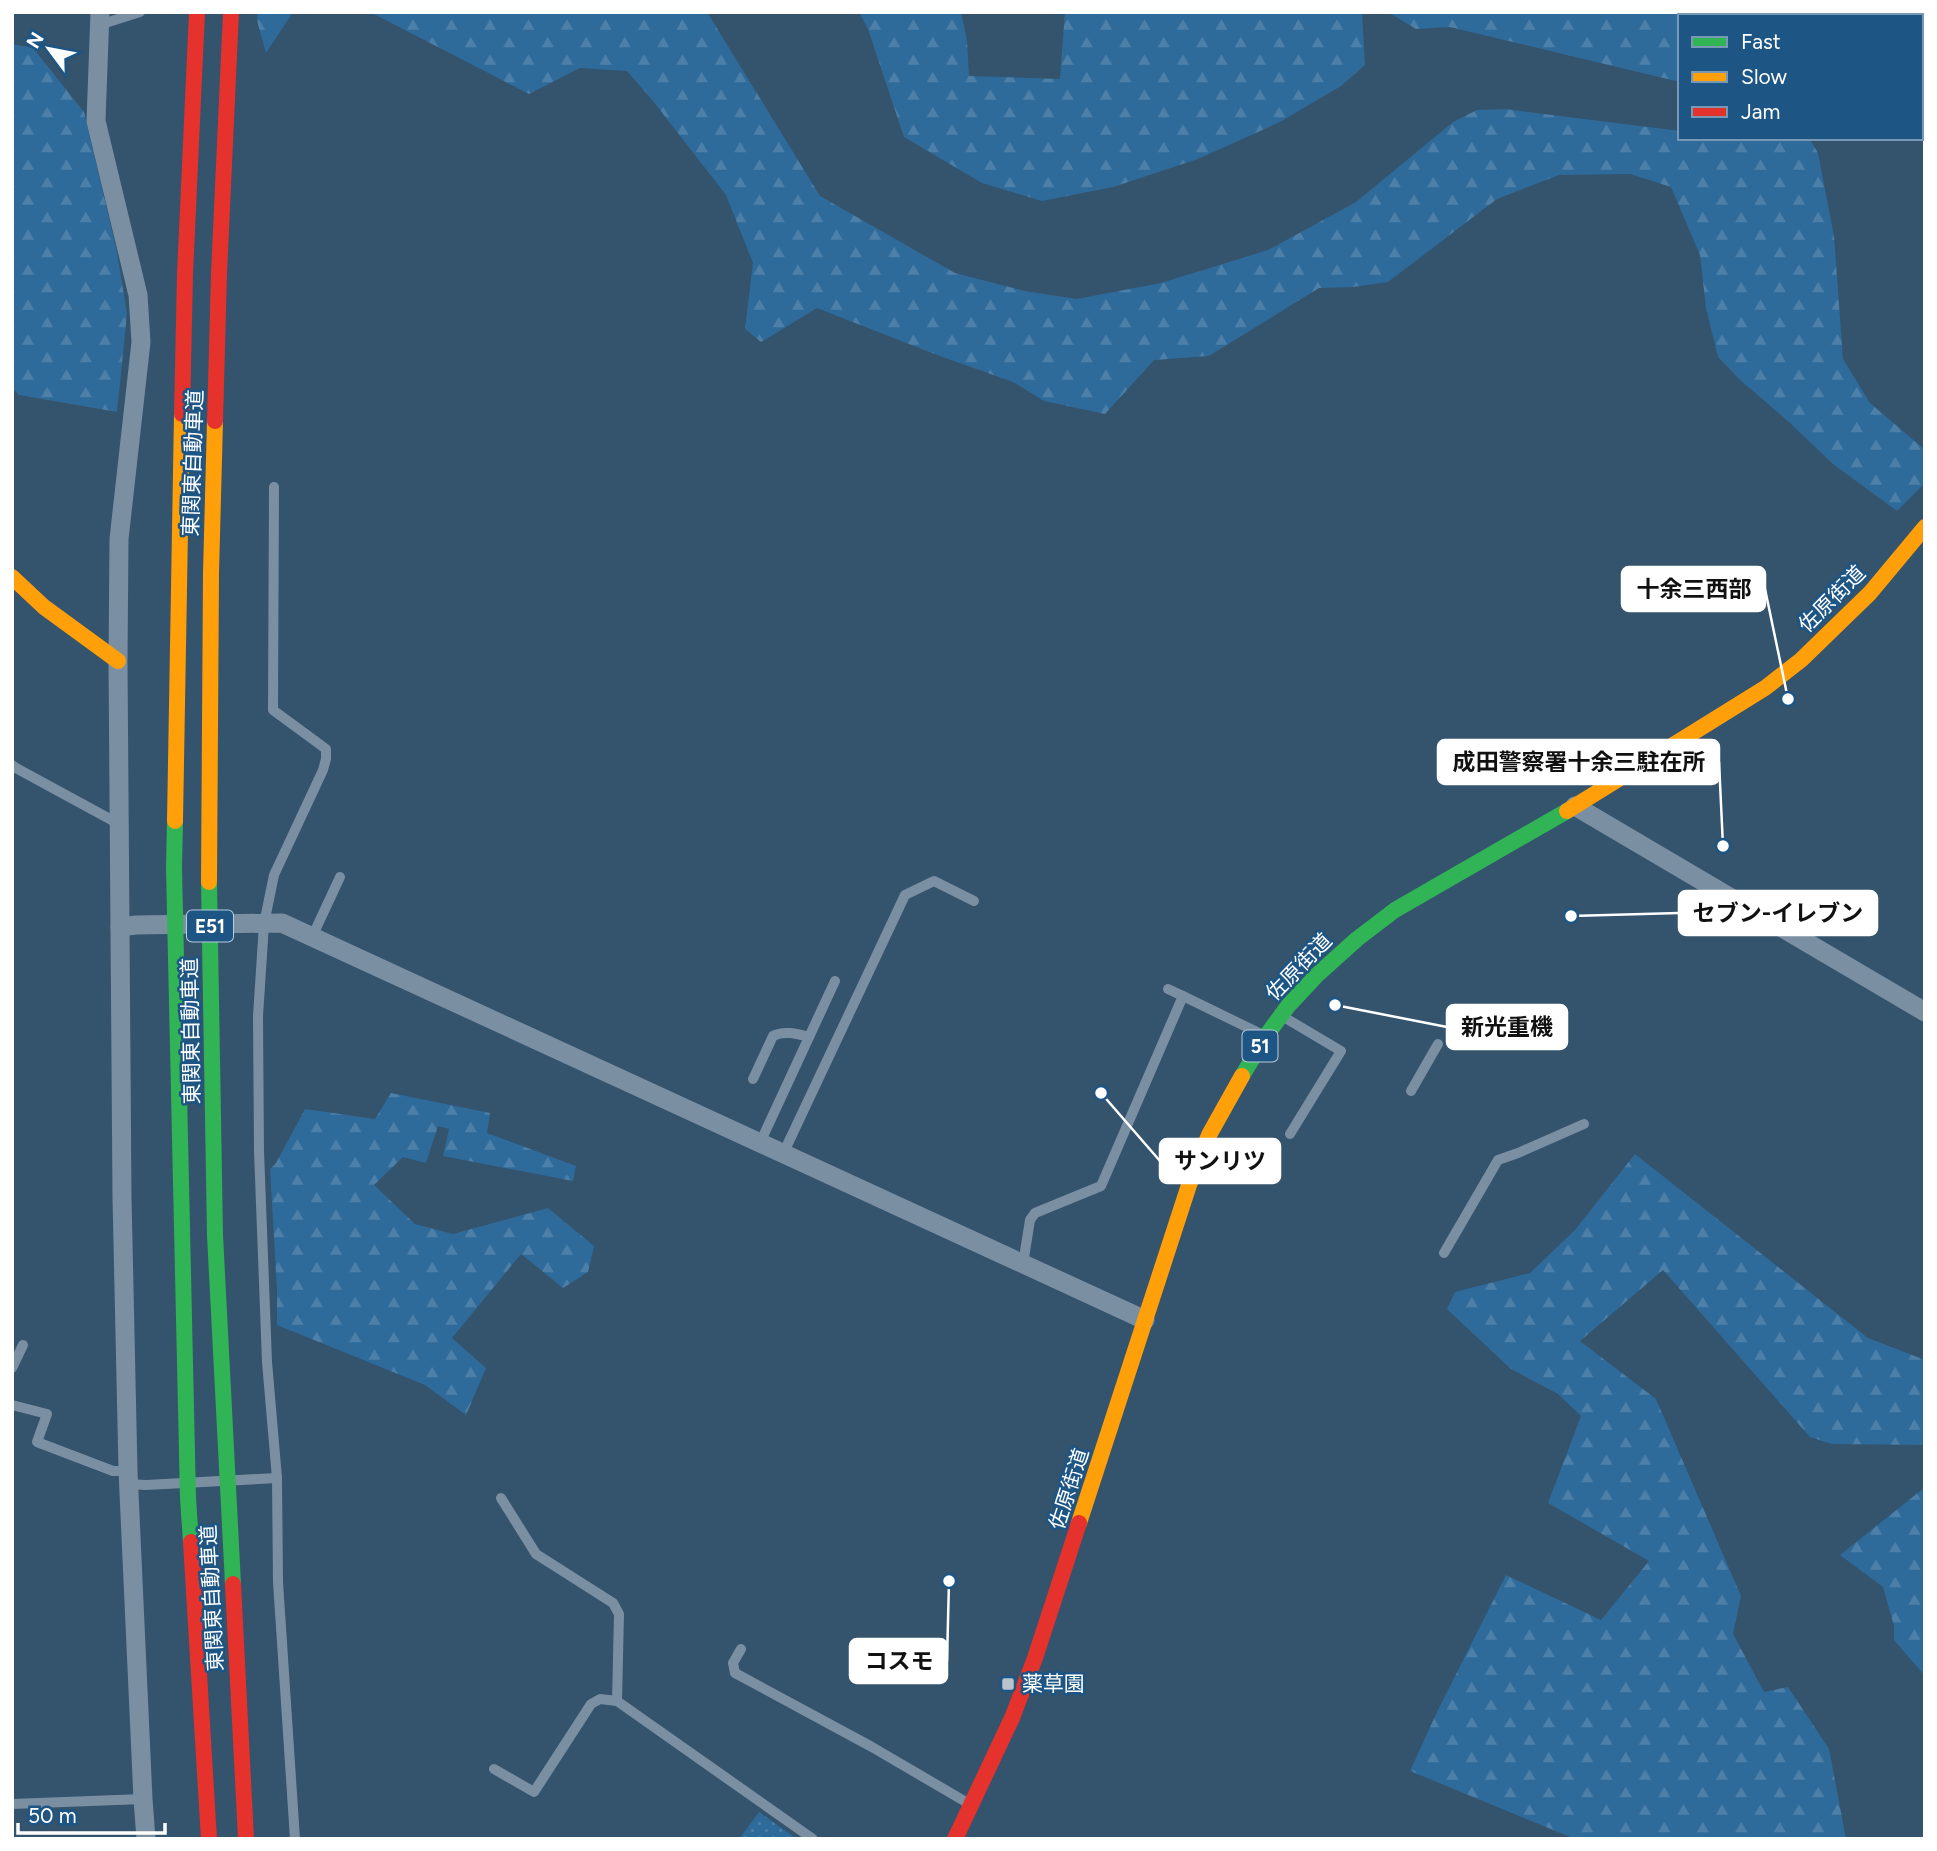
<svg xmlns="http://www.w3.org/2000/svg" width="1937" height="1851" viewBox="0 0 1937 1851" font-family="Figtree,'Noto Sans JP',sans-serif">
  <defs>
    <pattern id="grass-dots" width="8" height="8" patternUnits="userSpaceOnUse" patternTransform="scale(1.75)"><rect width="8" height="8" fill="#2e6a9a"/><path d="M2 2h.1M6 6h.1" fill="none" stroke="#4d80a9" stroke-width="1.8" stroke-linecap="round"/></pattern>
    <pattern id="forest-firs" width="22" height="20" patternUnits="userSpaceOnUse" patternTransform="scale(1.75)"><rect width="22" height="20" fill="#2e6a9a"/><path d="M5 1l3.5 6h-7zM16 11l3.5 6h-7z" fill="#4d80a9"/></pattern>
  </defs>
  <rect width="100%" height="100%" fill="#34536d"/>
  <polygon fill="url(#grass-dots)" points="759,1812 797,1839 739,1839"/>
  <g fill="url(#forest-firs)">
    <polygon points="258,12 293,12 266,53 257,21"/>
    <polygon points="370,12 707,12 820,196 955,273 1025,291 1077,299 1161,283 1268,250 1356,202 1453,122 1477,110 1505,109 1680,131 1680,138 1809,138 1818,153 1834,236 1843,359 1870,403 1925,450 1925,483 1897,511 1833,464 1789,422 1739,379 1718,357 1706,308 1700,255 1671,187 1630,174 1559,175 1497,199 1388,282 1353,287 1319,288 1209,356 1154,360 1105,414 1044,401 1013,382 937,355 817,308 761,342 745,329 753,263 726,195 653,101 627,71 580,68 529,94"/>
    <polygon points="859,12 961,12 967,41 969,76 1060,79 1065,12 1362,12 1365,65 1341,86 1278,123 1198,159 1113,187 1042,201 982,183 904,137 868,29"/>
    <polygon points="1388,12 1834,12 1832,16 1680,16 1680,82 1450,27 1416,29"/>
    <polygon points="12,44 33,48 84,112 117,252 127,314 117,412 19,395 12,388"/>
    <polygon points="391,1093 490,1113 487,1133 576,1166 573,1181 443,1156 449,1129 438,1126 426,1163 403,1157 374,1185 415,1224 453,1234 548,1208 594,1246 588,1272 563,1288 521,1254 452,1338 486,1368 466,1415 425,1385 277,1325 277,1290 270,1169 276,1163 305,1109 375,1119"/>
    <polygon points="1635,1154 1868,1338 1925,1360 1925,1445 1832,1444 1810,1437 1663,1270 1580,1341 1656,1399 1741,1596 1733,1634 1764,1692 1788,1687 1829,1749 1846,1839 1575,1839 1410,1771 1437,1712 1506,1575 1601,1620 1649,1561 1548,1503 1581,1416 1558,1394 1511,1369 1447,1309 1455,1292 1530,1273 1575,1230"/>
    <polygon points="1925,1484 1925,1676 1894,1640 1894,1626 1883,1587 1840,1555 1924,1488"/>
  </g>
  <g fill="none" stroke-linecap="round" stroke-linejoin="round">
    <g stroke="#7b8fa3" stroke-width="10">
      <polyline points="99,25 140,12"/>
      <polyline points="274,487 273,710 326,749 326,759 323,770 274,875 264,924 258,1016 259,1151 267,1362 277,1478 278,1582 295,1839"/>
      <polyline points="12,765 16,768 119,824"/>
      <polyline points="312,937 340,877"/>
      <polyline points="1168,989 1183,996"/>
      <polyline points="1287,1019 1341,1051 1290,1134"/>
      <path d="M753,1079L773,1036C784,1030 798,1034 809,1037"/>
      <polyline points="1411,1091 1438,1044"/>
      <polyline points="760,1143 835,981"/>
      <polyline points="783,1154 905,895 934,881 974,901"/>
      <polyline points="1444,1253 1498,1160 1518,1153 1584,1124"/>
      <polyline points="1023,1264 1030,1220 1035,1213 1101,1186 1183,996 1259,1033"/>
      <polyline points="12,1368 23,1345"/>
      <polyline points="12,1405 47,1414 37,1442 113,1471 128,1471"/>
      <polyline points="128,1484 146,1485 277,1478"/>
      <polyline points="501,1498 536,1554 613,1603 619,1614 617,1701"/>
      <polyline points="741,1649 733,1663 735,1673 872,1747 966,1802"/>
      <polyline points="494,1769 534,1792 591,1704 600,1699 617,1701 813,1839"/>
      <polyline points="12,1804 143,1799"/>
    </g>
    <g stroke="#7b8fa3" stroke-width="19">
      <polyline points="100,12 96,121 138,295 141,342 119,539 118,661 122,1197 128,1471 143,1799 146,1839"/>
      <polyline points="1575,806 1925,1012"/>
      <polyline points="120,927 136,925 282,923 1145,1320"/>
    </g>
    <g stroke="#30b455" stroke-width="16">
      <polyline points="175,821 174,868 188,1498 191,1542"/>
      <polyline points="209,882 215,1235 233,1584"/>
      <polyline points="1242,1076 1266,1036 1288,1006 1317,975 1357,939 1395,910 1567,811"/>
    </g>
    <g stroke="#ff9f0a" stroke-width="16">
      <polyline points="12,577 44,607 118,661"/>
      <polyline points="1567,811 1765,688 1801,660 1870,593 1925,527"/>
      <polyline points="175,821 182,414"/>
      <polyline points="209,882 211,573 215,421"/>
      <polyline points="1079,1523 1189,1185 1209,1135 1242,1076"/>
    </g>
    <g stroke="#e5322d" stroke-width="16">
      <polyline points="182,414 185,274 197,12"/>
      <polyline points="215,421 219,274 231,12"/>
      <polyline points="191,1542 209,1839"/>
      <polyline points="233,1584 246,1839"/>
      <polyline points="955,1839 1012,1718 1035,1658 1079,1523"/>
    </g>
  </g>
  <rect fill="#b8c3cc" stroke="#1d5584" stroke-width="2.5" x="1001" y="1677" width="14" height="14" rx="3.5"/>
  <g text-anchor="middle" stroke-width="5" stroke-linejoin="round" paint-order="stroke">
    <g fill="#1d5584" stroke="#bbccda" stroke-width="2">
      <rect x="187" y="910.5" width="46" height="31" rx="5"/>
      <rect x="1242.5" y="1030.5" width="35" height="31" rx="5"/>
    </g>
    <g font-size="19" font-weight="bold" fill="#fff">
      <text x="210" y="933">E51</text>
      <text x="1260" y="1053">51</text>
    </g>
    <g font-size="21" fill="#fff" stroke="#1d5584">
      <text transform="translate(193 463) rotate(-88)" y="7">東関東自動車道</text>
      <text transform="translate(1832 599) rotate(-45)" y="7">佐原街道</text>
      <text transform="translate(1299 967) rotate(-46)" y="7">佐原街道</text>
      <text transform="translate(191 1031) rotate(-91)" y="7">東関東自動車道</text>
      <text transform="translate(1069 1489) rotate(-72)" y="7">佐原街道</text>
      <text transform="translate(212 1598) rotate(-93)" y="7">東関東自動車道</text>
    </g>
    <g font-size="21" fill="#fff" stroke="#1d5584" text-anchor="start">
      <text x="1022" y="1691">薬草園</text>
    </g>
  </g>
  <path fill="none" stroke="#fff" stroke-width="2.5" d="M1788 699L1765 589M1723 846L1719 762M1571 916L1679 913M1335 1005L1447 1027M1101 1093L1160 1161M949 1581L947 1661"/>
  <g fill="#fff" stroke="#1d5584" stroke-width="2.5">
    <circle cx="1788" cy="699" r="7"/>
    <circle cx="1723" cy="846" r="7"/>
    <circle cx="1571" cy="916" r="7"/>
    <circle cx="1335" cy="1005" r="7"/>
    <circle cx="1101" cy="1093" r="7"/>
    <circle cx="949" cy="1581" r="7"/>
  </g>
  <g fill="#fff" stroke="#fff" stroke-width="2.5">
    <rect x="1622" y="567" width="143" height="44" rx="7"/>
    <rect x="1438" y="740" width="281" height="44" rx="7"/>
    <rect x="1679" y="891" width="198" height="44" rx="7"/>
    <rect x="1447" y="1005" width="120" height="44" rx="7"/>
    <rect x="1160" y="1139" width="120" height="44" rx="7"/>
    <rect x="850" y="1639" width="97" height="44" rx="7"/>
  </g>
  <g font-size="23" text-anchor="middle" font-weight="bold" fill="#111">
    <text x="1694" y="597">十余三西部</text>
    <text x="1579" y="770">成田警察署十余三駐在所</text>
    <text x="1778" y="921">セブン-イレブン</text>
    <text x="1507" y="1035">新光重機</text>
    <text x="1220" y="1169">サンリツ</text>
    <text x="899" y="1669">コスモ</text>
  </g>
  <rect width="1937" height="1851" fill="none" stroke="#ffffff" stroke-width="28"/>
  <rect x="1678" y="14" width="245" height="126" fill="#1d5584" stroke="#7799b5" stroke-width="2"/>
  <rect x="1692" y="37" width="35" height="10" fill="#30b455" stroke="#7799b5" stroke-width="2"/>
  <text x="1741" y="49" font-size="21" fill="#ffffff">Fast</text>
  <rect x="1692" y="72" width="35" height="10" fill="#ff9f0a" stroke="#7799b5" stroke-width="2"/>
  <text x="1741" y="84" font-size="21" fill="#ffffff">Slow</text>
  <rect x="1692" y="107" width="35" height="10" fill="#e5322d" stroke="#7799b5" stroke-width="2"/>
  <text x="1741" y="119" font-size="21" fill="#ffffff">Jam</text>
  <g transform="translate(49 49) rotate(302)" stroke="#1d5584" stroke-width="5" paint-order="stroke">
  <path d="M0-5L12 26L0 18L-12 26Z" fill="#ffffff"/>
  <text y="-10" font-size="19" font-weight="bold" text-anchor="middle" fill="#ffffff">N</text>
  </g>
  <path d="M18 1823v10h147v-10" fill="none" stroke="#ffffff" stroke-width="3.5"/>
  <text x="28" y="1823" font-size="21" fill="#ffffff" stroke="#1d5584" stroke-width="5" paint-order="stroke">50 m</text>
</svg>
